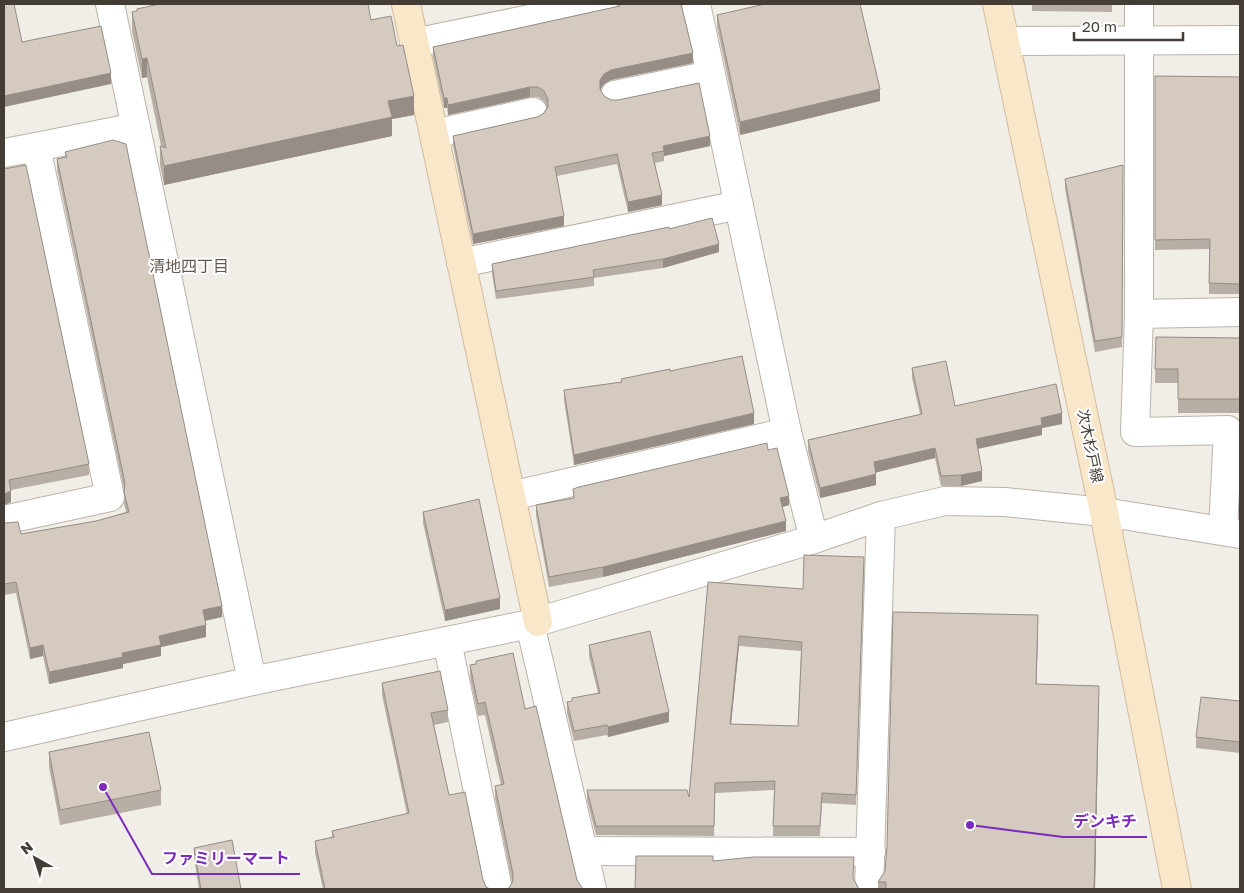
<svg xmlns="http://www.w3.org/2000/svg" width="1244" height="893" viewBox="0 0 1244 893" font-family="'Golos Text','Noto Sans JP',sans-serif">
  <rect width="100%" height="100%" fill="#f1ede7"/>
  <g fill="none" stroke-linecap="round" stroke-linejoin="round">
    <g stroke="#bcb3aa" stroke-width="30">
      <g id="street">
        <polyline points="110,4 252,681"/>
        <polyline points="696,4 787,432 814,539"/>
        <polyline points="1139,4 1139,314 1135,432 1228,430 1223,531"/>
        <polyline points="1005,41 1240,40"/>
        <polyline points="414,43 603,4"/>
        <polyline points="615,95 711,75"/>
        <polyline points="434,134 533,112"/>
        <polyline points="36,147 136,127"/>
        <polyline points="4,153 36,147 110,497 4,520"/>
        <polyline points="461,263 739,205"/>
        <polyline points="1139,314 1240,312"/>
        <polyline points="511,496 787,432"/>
        <polyline points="530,624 592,889"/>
        <polyline points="447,641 498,889"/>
        <polyline points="4,737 252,681 530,624 814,539 881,516 945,501 1005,502 1104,512 1240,534"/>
        <polyline points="583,851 871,852"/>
        <polyline points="869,889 881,516"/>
      </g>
    </g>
    <g stroke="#d0bb9c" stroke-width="30">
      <g id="secondary">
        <polyline points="406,4 538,622"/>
        <polyline points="997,4 1104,512 1177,889"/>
      </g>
    </g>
    <use href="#street" stroke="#fff" stroke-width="28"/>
    <use href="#secondary" stroke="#f9e7c9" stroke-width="28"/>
  </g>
  <g fill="#b7aea5" fill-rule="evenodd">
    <polygon points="619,4 681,4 693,63 611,80 604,84 600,90 604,96 611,100 710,146 664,156 664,161 655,163 662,205 628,212 617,164 557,176 564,226 473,244 453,146 453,136 537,117 543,114 547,107 544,101 538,97 530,97 448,115 447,108 444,108 433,57 433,47 619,6"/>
    <polygon points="1032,4 1112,4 1112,12 1032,11"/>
    <polygon points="137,9 371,20 397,46 414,115 392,119 392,136 164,185 160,165 160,146 161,146 147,77 142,78 132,31 132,12 137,11"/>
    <polygon points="717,15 880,101 740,135 717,27"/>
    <polygon points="1155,76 1240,77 1240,294 1209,294 1209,249 1155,250"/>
    <polygon points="65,152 222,617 205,621 206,637 161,647 161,656 123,664 123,668 49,684 43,656 30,659 16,593 4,595 4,523 21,534 96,521 126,512 124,503 124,490 57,170 57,159 65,157"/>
    <polygon points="1123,165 1122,347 1095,352 1065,189 1065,179"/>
    <polygon points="4,169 89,464 89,475 11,490 11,502 4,505"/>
    <polygon points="669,229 719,252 663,268 594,278 594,286 496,299 492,273 492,264"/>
    <polygon points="1156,337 1240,338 1240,416 1240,413 1178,413 1178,383 1155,383"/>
    <polygon points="912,368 955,406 1062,424 1042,428 1042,435 978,449 982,481 961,486 941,486 935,458 876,472 876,485 820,498 808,451 808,440 920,414 912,378"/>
    <polygon points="670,371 754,424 574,465 564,400 564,390 621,382 621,379"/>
    <polygon points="768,450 789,505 782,507 786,531 603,577 549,587 536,515 536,505 573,498 573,489"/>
    <polygon points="423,512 500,609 445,621 423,523"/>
    <path d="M864,567L856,805L822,803L820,836H773L774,790L715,793L714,836L596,835L587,800V790L689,797L708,582L803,589ZM739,646L801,651L798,726L731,724Z"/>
    <polygon points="1038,633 1036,684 1099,705 1095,889 878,889 878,882"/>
    <polygon points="589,645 669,722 608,737 607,735 574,741 567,713 567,702 572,701 572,698 598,693 589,656"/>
    <polygon points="476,661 525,709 577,880 509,888 512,882 495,798 495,786 501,785 485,715 478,716 470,677 470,665 476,664"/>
    <polygon points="382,683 448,710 448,722 434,725 449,795 483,880 486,887 490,889 323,889 315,853 315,841 332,837 332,831 407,814 382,695"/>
    <polygon points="1240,701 1240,753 1196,748 1196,737"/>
    <polygon points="49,752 161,790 161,805 60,825 49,767"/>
    <polygon points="194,848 241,889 199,889 194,858"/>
  </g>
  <g fill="#958d86">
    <polygon points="693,53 693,63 611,80 604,84 600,90 600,99 600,80 604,74 611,70"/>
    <polygon points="147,58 147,77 142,78 142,59"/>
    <polygon points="111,73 111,84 4,107 4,96"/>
    <polygon points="530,87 530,97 448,115 448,105"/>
    <polygon points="880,89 880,101 740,135 740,122"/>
    <polygon points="414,96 414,115 392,119 392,136 164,185 164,166 388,101"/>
    <rect x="444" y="98" width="3" height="10"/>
    <polygon points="710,136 710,146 664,156 663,146"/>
    <polygon points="662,195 662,205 628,212 628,202"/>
    <polygon points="564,216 564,226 473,244 473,234"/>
    <polygon points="719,244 719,252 663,268 663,259"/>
    <polygon points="754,413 754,424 574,465 574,455"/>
    <polygon points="1062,413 1062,424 1042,428 1042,435 976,449 976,439 1041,418"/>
    <polygon points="935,448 935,458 874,473 874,462"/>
    <polygon points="982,471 982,481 961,486 961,475"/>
    <polygon points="876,474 876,485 820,498 820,488"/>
    <polygon points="11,491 11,502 4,505 4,494"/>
    <polygon points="789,496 789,505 780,508 780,498"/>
    <polygon points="786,521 786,531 603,577 603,567"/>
    <polygon points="500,598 500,609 445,621 445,610"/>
    <polygon points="222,606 222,617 203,621 203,610"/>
    <polygon points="1038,615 1038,633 1036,703 1036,684"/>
    <polygon points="206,625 206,637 161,647 161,656 123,664 123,668 49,684 49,672 122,653 159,636"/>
    <polygon points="739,636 739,646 730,734 730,724"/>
    <polygon points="43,645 43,656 30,659 30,648"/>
    <polygon points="1099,686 1095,889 1094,889"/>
    <polygon points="669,712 669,722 608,737 608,727"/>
  </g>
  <g fill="#d5cac0" stroke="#958d86" fill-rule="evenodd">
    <polygon points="4,4 14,4 22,42 101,26 111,73 4,96"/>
    <polygon points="159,4 368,4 371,20 391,16 397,46 403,45 414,96 388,101 392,117 164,166 160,146 166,148 147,58 142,59 132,12 137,11 137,9"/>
    <polygon points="619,4 681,4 693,53 611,70 604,74 600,80 600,89 604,96 611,100 618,100 699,83 710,136 663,146 664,151 652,153 662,195 628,202 617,154 555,167 564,216 473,234 453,136 537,117 543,114 548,107 548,99 544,91 538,87 530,87 448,105 447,98 444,98 433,47 606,9 620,6"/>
    <polygon points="765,4 860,4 880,89 740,122 717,15"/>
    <polygon points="1155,76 1240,77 1240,284 1209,283 1210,239 1155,240"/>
    <polygon points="113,140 126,144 222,606 203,610 206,625 159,636 161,645 122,653 123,657 49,672 43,645 30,648 16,582 4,584 4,523 18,522 21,534 96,521 129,512 124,492 125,483 57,159 67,157 65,152"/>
    <polygon points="26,165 89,464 9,480 11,491 4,494 4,169"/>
    <polygon points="1123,165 1122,337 1095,341 1065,179"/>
    <polygon points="712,218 719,244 663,259 593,270 594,277 496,291 492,264 669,227 669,229"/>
    <polygon points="1156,337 1240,338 1240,402 1240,399 1178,399 1178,369 1155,369"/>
    <polygon points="742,356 754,413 574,455 564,390 622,382 621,379 670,369 670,371"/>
    <polygon points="946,361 955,406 1056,384 1062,413 1041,418 1042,425 976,439 982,471 961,475 941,476 935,448 874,462 876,474 820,488 808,440 922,414 912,368"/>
    <polygon points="767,443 768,450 777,448 789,496 780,498 786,521 603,567 549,577 536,505 574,498 573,489 579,487"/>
    <polygon points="479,499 500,598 445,610 423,512"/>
    <path d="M804,555L864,557L856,795L822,793L820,826H773L775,781L715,783L714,826H596L587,790H687L689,797L708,582L803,589ZM739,636L802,642L798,726L730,724Z"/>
    <polygon points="893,612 1038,615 1036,684 1099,686 1094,889 886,889 886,882 878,882 885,871 887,846"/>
    <polygon points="650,631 669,712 608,727 607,725 574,731 567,702 572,701 572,698 600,693 589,645"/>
    <polygon points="513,653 525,709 536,706 577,880 583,889 506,889 509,888 513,881 513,874 495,786 504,784 485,702 478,704 470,665 476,664 476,661"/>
    <polygon points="440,671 448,710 431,713 449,795 465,792 483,880 486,887 490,889 325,889 315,841 334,837 332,831 409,813 382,683"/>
    <polygon points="1201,697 1240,701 1240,742 1196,737"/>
    <polygon points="149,732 161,790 60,810 49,752"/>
    <polygon points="232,840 241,889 201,889 194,848"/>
    <polygon points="636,856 713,856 713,861 754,857 854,857 853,878 859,889 635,889"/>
  </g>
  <g text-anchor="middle" stroke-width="4" stroke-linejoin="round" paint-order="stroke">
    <g font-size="15" fill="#443d36" stroke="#fff">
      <text transform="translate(1090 446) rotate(78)" y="5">次木杉戸線</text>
    </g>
    <g font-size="16" fill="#65594f" stroke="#fff">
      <text x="189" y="272">清地四丁目</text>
    </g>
  </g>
  <path fill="none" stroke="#7b2cbf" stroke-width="2" d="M970 825L1063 837H1147M103 787L152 874H300"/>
  <g fill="#7b2cbf" stroke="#fff" stroke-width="2">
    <circle cx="970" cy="825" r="5"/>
    <circle cx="103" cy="787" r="5"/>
  </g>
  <g font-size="16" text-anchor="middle" font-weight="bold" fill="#7b2cbf" stroke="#fff" stroke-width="4" stroke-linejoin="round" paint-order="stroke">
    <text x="1105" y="827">デンキチ</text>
    <text x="226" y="864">ファミリーマート</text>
  </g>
  <rect width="1244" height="893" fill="none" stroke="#443d36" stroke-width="10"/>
  <g transform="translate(35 858) rotate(321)" stroke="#ffffff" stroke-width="4" paint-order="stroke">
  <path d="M0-4L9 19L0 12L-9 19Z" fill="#443d36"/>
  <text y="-8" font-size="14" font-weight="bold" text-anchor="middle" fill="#443d36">N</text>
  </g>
  <path d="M1074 32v8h109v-8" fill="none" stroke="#443d36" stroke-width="2.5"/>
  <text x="1082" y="32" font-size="15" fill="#443d36" stroke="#ffffff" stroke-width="4" paint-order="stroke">20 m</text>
</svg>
